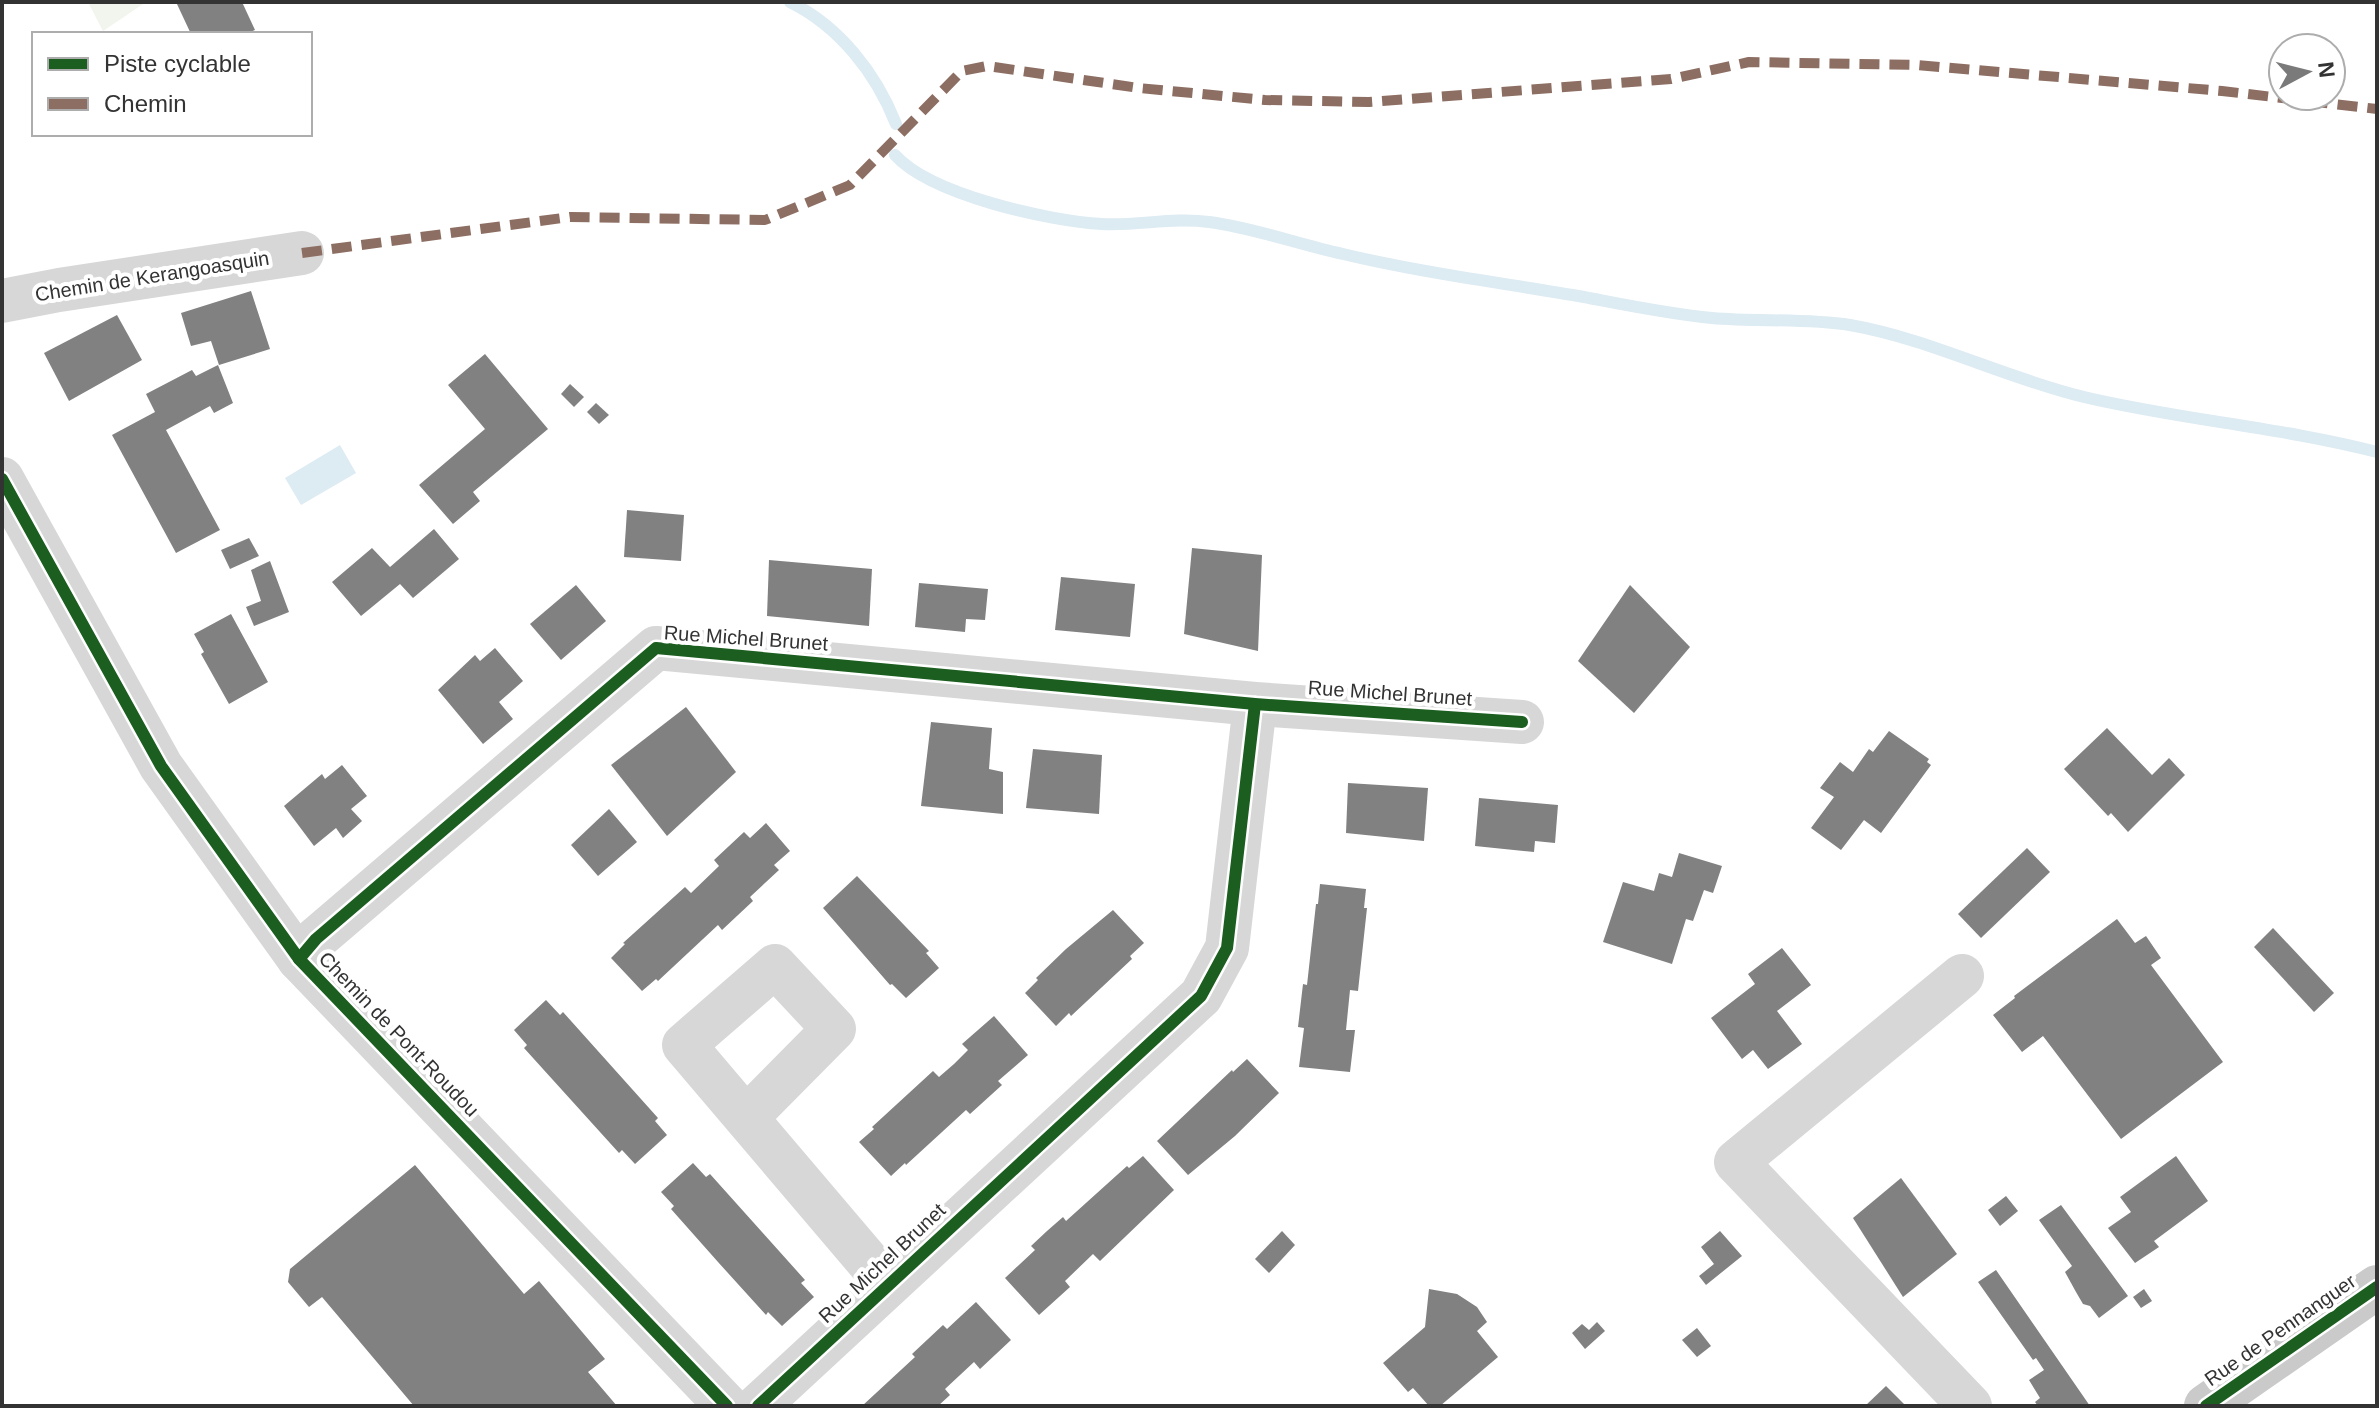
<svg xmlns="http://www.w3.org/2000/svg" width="2379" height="1408" viewBox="0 0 2379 1408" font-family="Arial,sans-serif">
  <rect width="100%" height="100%" fill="#fff"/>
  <polygon fill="#f1f5ed" points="88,2 146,2 103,31"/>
  <polygon fill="#ddebf3" points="340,445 356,473 301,505 285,478"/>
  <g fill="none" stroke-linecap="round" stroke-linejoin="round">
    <g stroke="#ddebf3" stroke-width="12">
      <path d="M790,2C839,26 876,73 896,124"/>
      <path d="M895,155C931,195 1049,221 1102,224C1138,226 1173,217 1209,222C1255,228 1297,244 1343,254C1422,273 1504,283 1584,297C1626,305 1669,314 1712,318C1758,322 1804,318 1850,325C1930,339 2005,378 2084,397C2181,420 2280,427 2377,452"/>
    </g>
  </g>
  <g fill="#818181">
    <polygon points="176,2 242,2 255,30 245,34 191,34"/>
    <polygon points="251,291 270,349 219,365 211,341 191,346 181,313"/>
    <polygon points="117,315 142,360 69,401 44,353"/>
    <polygon points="485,354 548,429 473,492 480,501 453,524 419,485 485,429 448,385"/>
    <polygon points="218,365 233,403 214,413 210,406 166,430 220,530 176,553 112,435 155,412 146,394 192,370 196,376"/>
    <polygon points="570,384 584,397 574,407 561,394"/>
    <polygon points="596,403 609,415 599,424 587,412"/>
    <polygon points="627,510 684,515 681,561 624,557"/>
    <polygon points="434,529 459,559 413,598 400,584 361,616 332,582 372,548 390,567"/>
    <polygon points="249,538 259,556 230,569 221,550"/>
    <polygon points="1192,548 1262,555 1258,651 1184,634"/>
    <polygon points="769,560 872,569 869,626 767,616"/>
    <polygon points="270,561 289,612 254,626 246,607 261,601 251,570"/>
    <polygon points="1061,577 1135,584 1130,637 1055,630"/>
    <polygon points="919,583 988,589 985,620 966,619 965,632 915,627"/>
    <polygon points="576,585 606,621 561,660 530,624"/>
    <polygon points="1630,585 1690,647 1634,713 1578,661"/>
    <polygon points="231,614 268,682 229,704 201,654 204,652 194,634"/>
    <polygon points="495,648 523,681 499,702 513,719 483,744 438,690 475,655 480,661"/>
    <polygon points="686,707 736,772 667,836 611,765"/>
    <polygon points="931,722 992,728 989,769 1003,772 1003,814 921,806"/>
    <polygon points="2107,728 2152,775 2169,758 2185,775 2128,832 2111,813 2108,816 2064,769"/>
    <polygon points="1889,731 1929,759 1927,762 1931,765 1881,833 1864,820 1841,850 1811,828 1834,797 1820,788 1840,762 1853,772 1869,749 1873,752"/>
    <polygon points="1033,749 1102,755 1099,814 1026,808"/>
    <polygon points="342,765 367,796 351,809 362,821 343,838 336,828 314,846 284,806 322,774 325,779"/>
    <polygon points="1348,783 1428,788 1424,841 1346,833"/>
    <polygon points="1479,798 1558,805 1555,843 1535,841 1534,852 1475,846"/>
    <polygon points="609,809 637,842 598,876 571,845"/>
    <polygon points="766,823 790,851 774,865 779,870 750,897 753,901 722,930 718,925 658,981 656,979 642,991 611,958 625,944 623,943 685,887 691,893 719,866 714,860 744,832 750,838"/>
    <polygon points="2027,848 2050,872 1981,938 1958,914"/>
    <polygon points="1679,853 1722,866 1713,893 1704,890 1693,921 1686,919 1672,964 1603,942 1623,882 1654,891 1659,873 1672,877"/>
    <polygon points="857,876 929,951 926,953 939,968 906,998 892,984 890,985 823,908"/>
    <polygon points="1320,884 1366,889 1364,908 1367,908 1358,991 1350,990 1346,1030 1355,1030 1350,1072 1299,1067 1304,1028 1298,1027 1303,984 1307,985 1316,904 1318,904"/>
    <polygon points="1113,910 1144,943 1130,956 1132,959 1071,1016 1069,1013 1056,1026 1025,993 1038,980 1036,978 1066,949"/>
    <polygon points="2117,919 2135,943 2146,936 2161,958 2151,965 2223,1062 2121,1139 2043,1036 2022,1052 1993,1015 2015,998 2014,996"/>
    <polygon points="2273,928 2334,993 2314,1012 2254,947"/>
    <polygon points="1782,948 1811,985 1777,1011 1802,1044 1768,1069 1753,1050 1742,1059 1711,1018 1755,984 1748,974"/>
    <polygon points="546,1000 560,1015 563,1012 658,1118 655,1121 667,1135 635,1164 622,1150 619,1153 524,1048 527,1045 514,1030"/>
    <polygon points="994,1016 1028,1055 998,1081 1002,1085 970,1114 966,1110 906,1165 905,1163 891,1176 859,1142 874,1129 872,1127 933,1071 939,1077 954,1064 968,1050 962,1044"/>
    <polygon points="1247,1059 1279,1093 1235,1136 1188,1175 1157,1141 1232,1070 1233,1072"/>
    <polygon points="1143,1156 1174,1190 1100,1261 1093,1254 1065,1281 1070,1287 1039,1315 1005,1278 1035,1250 1031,1246 1047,1231 1063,1217 1066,1221 1127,1166 1129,1168"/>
    <polygon points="2176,1156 2208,1201 2154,1241 2159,1247 2135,1263 2108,1228 2131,1212 2120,1197"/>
    <polygon points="693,1163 706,1177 710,1174 805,1280 801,1283 814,1297 782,1326 768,1312 766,1315 718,1262 671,1209 674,1206 661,1192"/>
    <polygon points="415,1165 524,1294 539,1281 605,1359 588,1372 617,1406 414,1406 322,1297 309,1307 288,1282 290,1269"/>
    <polygon points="1901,1178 1957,1254 1903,1297 1853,1218"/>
    <polygon points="2006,1196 2018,1211 2000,1226 1988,1210"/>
    <polygon points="2061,1205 2128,1296 2099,1318 2090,1306 2083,1304 2076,1292 2065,1272 2072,1266 2039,1220"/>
    <polygon points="1282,1231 1295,1245 1269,1273 1255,1259"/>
    <polygon points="1720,1231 1742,1256 1706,1285 1699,1276 1714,1264 1701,1247"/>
    <polygon points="1996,1270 2034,1325 2090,1406 2038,1406 2035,1402 2040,1398 2029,1380 2044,1370 2036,1358 2033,1360 1978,1282"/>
    <polygon points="1429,1289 1457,1294 1477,1307 1487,1322 1477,1331 1498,1357 1440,1406 1429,1406 1413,1388 1408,1392 1383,1363 1425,1327"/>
    <polygon points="2144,1289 2152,1301 2141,1308 2133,1297"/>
    <polygon points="976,1302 1011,1340 980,1369 974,1362 945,1389 950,1395 938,1406 862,1406 915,1357 912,1354 943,1325 947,1329"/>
    <polygon points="1597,1322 1605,1331 1585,1349 1572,1333 1582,1324 1589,1330"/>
    <polygon points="1697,1328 1711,1346 1697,1357 1682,1340"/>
    <polygon points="1886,1386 1906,1406 1865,1406"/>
  </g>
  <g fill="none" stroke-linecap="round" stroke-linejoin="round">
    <g stroke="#d7d7d7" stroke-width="44">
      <polyline points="2,301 59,290 302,253"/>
      <polyline points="2,479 161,766 299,959 727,1406"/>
      <polyline points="299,959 316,939 656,648 1255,704 1522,722"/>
      <polyline points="1962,976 1736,1162 1970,1406"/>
      <polyline points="746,1118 834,1029 775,966 684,1045 888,1285"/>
      <polyline points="758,1406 1201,996 1227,948 1255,704"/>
    </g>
    <polyline stroke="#cacaca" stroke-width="44" points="2206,1406 2377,1287"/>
    <polyline stroke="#8d6e63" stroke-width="10" stroke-dasharray="20 10" stroke-linecap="butt" points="302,253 570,217 765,220 850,185 962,71 987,66 1139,88 1265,100 1369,102 1671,79 1749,62 1917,65 2222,91 2377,109"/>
    <g stroke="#fff" stroke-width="17">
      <g id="cycleway">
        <polyline points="2,479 161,766 299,959 727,1406"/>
        <polyline points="299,959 316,939 656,648 1255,704 1522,722"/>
        <polyline points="758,1406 1201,996 1227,948 1255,704"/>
        <polyline points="2206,1406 2377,1287"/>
      </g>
    </g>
    <use href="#cycleway" stroke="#1b5e20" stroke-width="12"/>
  </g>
  <g text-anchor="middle" stroke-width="8" stroke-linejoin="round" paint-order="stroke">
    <g font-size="20" fill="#333" stroke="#fff">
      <text transform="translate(152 276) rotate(-9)" y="7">Chemin de Kerangoasquin</text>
      <text transform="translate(746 638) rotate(4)" y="7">Rue Michel Brunet</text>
      <text transform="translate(1390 693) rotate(4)" y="7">Rue Michel Brunet</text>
      <text transform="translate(399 1034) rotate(46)" y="7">Chemin de Pont-Roudou</text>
      <text transform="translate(882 1263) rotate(-43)" y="7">Rue Michel Brunet</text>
      <text transform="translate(2280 1330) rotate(-35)" y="7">Rue de Pennanguer</text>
    </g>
  </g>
  <rect width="2379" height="1408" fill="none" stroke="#333333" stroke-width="8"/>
  <rect x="32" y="32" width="280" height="104" fill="#ffffff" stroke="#adadad" stroke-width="2"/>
  <rect x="48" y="58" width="40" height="12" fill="#1b5e20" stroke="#adadad" stroke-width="2"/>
  <text x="104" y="72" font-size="24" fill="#333333">Piste cyclable</text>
  <rect x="48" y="98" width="40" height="12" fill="#8d6e63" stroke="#adadad" stroke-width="2"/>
  <text x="104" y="112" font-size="24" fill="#333333">Chemin</text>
  <g transform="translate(2307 72) rotate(83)"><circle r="38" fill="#ffffff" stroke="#adadad" stroke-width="2"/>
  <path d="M0-6L14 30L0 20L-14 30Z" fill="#7a7a7a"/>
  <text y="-12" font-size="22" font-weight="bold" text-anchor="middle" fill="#333333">N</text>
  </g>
</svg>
